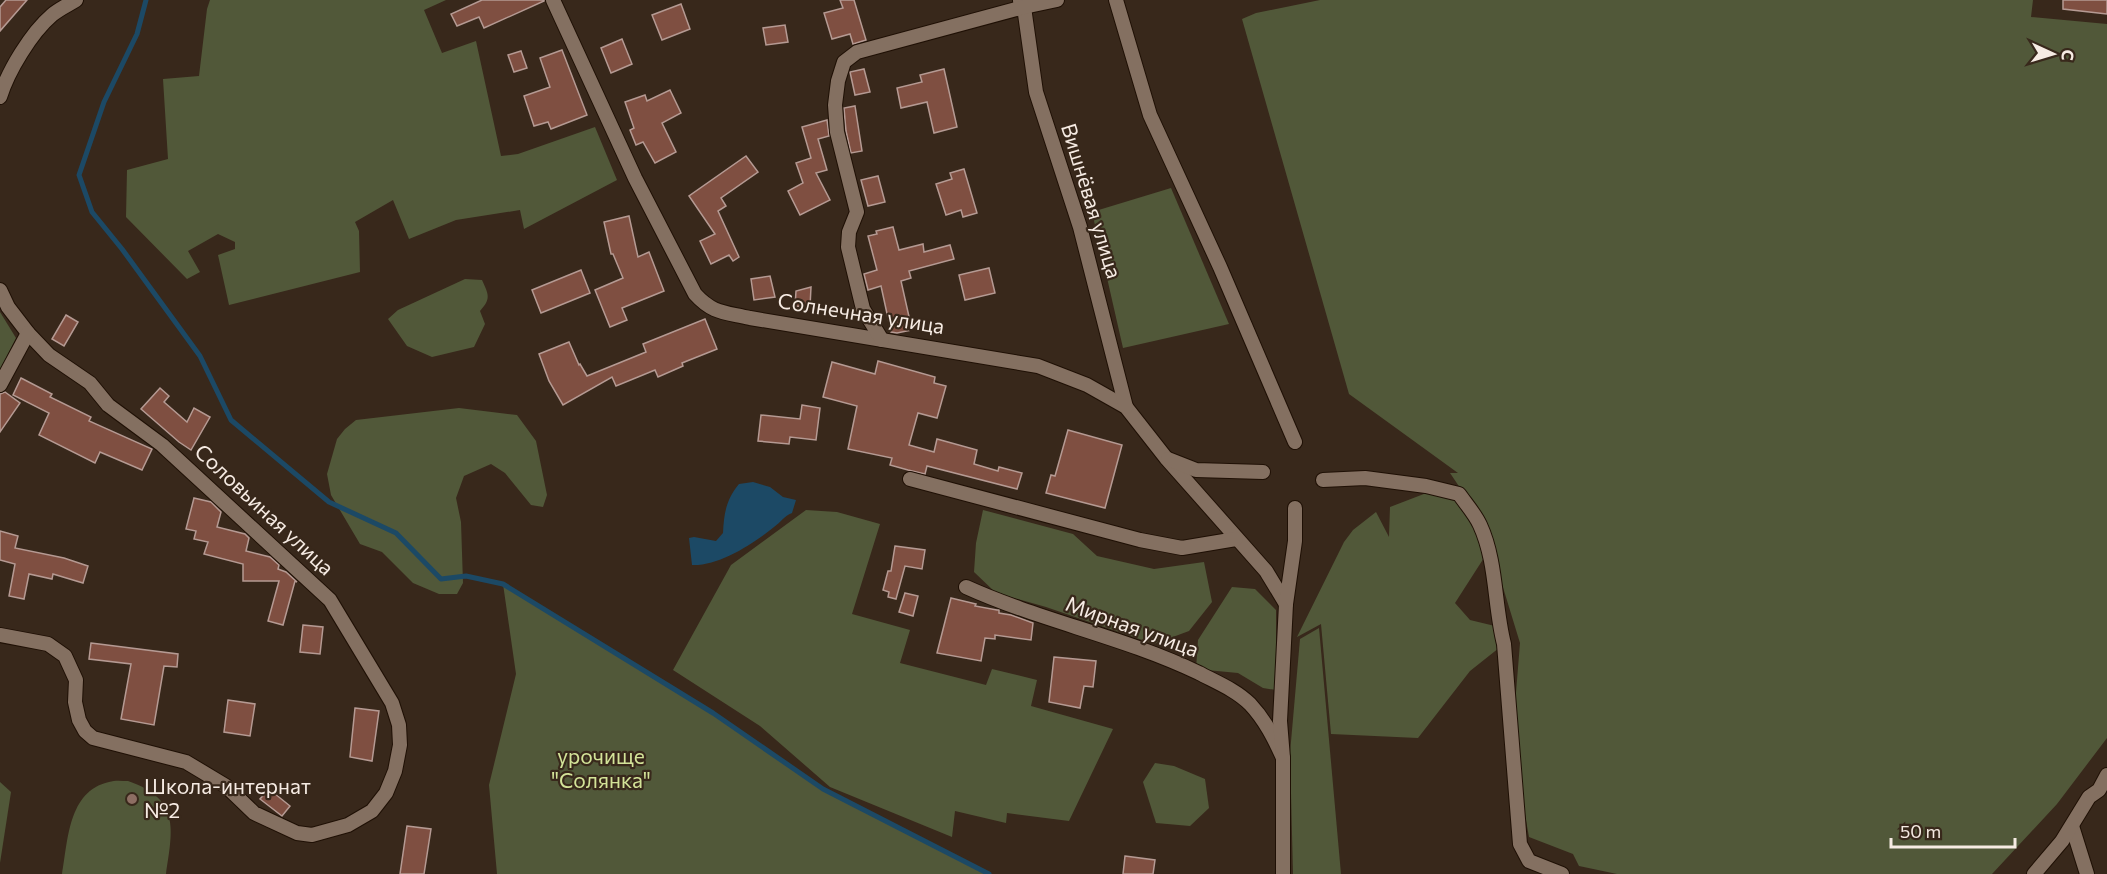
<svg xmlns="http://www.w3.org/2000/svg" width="2107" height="874" viewBox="0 0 2107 874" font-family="Commissioner,sans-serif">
  <rect width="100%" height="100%" fill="#38281b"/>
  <g fill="#515839">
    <polygon points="210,0 446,0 424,10 442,53 476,41 501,156 518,154 595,127 617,180 524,229 520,210 456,220 409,239 393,200 355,222 359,231 360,272 229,305 218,255 235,249 235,242 218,234 188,251 200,272 187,279 126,217 127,170 168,159 163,79 199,76 207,9"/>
    <polygon points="1320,0 2033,0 2031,17 2107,24 2107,738 2057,804 1992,874 1617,874 1579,866 1573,854 1529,837 1512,742 1520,643 1483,522 1450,473 1458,473 1349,394 1242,19 1256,13"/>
    <polygon points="1171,188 1229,324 1123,348 1092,212"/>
    <path d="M465,279L482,280C489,295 491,299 480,311L485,324L474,347L432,357L407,346L388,319L398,310Z"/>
    <polygon points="0,312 16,338 0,370"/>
    <polygon points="459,408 517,415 536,441 547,495 543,507 531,505 505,473 491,464 464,476 456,498 461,522 463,583 457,594 439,594 413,583 382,552 360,544 331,495 327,474 337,439 345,429 356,420"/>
    <polygon points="1429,492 1447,492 1480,523 1489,550 1455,603 1470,620 1499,627 1504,644 1470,671 1418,738 1331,734 1321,624 1297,637 1344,542 1353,530 1376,512 1389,537 1390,507"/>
    <polygon points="806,510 837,512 880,524 852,614 910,630 900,663 986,685 992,669 1037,680 1031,706 1113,729 1069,821 1007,813 1006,823 955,811 952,837 830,787 760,726 673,670 731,565"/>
    <polygon points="983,510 1073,534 1097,556 1154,569 1204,562 1212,602 1189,631 1154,644 1046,607 996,593 974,572 976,543"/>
    <polygon points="503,584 713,713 823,789 989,874 497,874 489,785 516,674"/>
    <polygon points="1232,587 1255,589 1276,610 1276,690 1263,688 1238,673 1196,669 1198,640"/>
    <polygon points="1319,628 1341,874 1293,874 1290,753 1300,639"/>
    <polygon points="1155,763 1174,766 1205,779 1209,808 1190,826 1156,823 1143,782"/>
    <path d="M128,781C180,799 173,828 166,874H62C68,841 68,791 109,782C115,780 122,781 128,781Z"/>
    <polygon points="0,782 11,792 0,863"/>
  </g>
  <path fill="#1c4965" d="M753,482L770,487L783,497L796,500L792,513C784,516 781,522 774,527C753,544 719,566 692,565L689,538L694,537L716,541L723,533C724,513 726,500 739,484Z"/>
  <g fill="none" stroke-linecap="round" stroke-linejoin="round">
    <polyline stroke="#1c4965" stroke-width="5" points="146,0 137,34 104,102 79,175 92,212 122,249 200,356 231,420 329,502 396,533 441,579 466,576 503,584 713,713 823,789 989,874"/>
  </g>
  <g fill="#7f4f41" stroke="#b59a93" stroke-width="1.5">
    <polygon points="6,0 27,0 0,31 0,7"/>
    <polygon points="482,0 544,0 544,1 484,28 479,17 457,26 451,14"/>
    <polygon points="840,0 854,0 866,40 853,44 850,34 832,39 824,13 843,8"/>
    <polygon points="2063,0 2107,0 2107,14 2063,9"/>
    <polygon points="681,4 690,29 662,40 652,15"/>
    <polygon points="785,25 788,42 766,45 763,28"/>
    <polygon points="622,39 632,64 611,73 601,48"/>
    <polygon points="562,50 587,115 551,129 548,122 534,126 524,96 550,87 540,58"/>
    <polygon points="521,51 527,68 514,72 508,55"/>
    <polygon points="864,69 870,92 855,95 850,72"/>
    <polygon points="944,69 957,127 934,133 927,102 901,108 897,88 922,82 920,75"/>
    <polygon points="670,90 681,113 662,123 676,152 655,163 643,142 636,145 630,130 634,128 625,102 645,95 647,101"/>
    <polygon points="855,106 862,151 851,153 846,131 844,108"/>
    <polygon points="827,120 829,136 818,139 827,170 816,173 830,200 800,215 788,191 803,183 796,163 811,158 802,127"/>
    <polygon points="746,156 758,172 721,198 726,206 718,211 739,257 733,261 729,255 711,264 700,241 715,234 689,196"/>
    <polygon points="964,169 977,213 963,217 961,210 946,215 936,184 952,179 950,173"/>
    <polygon points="878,176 885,202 868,206 861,180"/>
    <polygon points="629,216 638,257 649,252 664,291 622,308 627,320 610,327 595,290 623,278 613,254 611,254 604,222"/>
    <polygon points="893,227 899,250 923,244 924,252 950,245 954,259 909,271 911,278 901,281 912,330 897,333 891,332 881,286 868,290 864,274 877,270 868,236 877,234 876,231"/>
    <polygon points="989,268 995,293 965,300 959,275"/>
    <polygon points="581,270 590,293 541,313 532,290"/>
    <polygon points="770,276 775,297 754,300 751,279"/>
    <polygon points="811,287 810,307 795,306 796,291"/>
    <polygon points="66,315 78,322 64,346 52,339"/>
    <polygon points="705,319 717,349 682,363 683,366 658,377 655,370 616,386 612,377 563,405 549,381 539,354 569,342 579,365 580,364 587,376 646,352 643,344"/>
    <polygon points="878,361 935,377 934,383 946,386 937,418 918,413 909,445 934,452 937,439 977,450 974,464 998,471 999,467 1022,473 1017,489 927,466 925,474 908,470 890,465 892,458 848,449 857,406 823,397 832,362 875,374"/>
    <polygon points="21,378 52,394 50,397 91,417 89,421 152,449 142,470 100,452 95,463 39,435 49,413 13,395"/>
    <polygon points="160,388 169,396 164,402 187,422 194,408 210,417 191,450 179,442 141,409"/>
    <polygon points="5,392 20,403 0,432 0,394"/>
    <polygon points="802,405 820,408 816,440 790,437 789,444 758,441 761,415 800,419"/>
    <polygon points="1068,430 1122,445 1105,508 1046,493 1051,475 1055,476"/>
    <polygon points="194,498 211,502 221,512 217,527 245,534 249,538 246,551 270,557 279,565 278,569 286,572 297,582 295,581 283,625 268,621 279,581 243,581 243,564 204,554 208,542 194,539 196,531 186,529"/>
    <polygon points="0,531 18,536 15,548 64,558 88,566 83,583 53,574 52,579 29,574 24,599 9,596 15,564 0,560"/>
    <polygon points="895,546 925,550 922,569 905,566 896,599 888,597 889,592 883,590 888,571 891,571"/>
    <polygon points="905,593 918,596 913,616 899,612"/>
    <polygon points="951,598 976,604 975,606 997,610 999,610 999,613 1011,615 1033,623 1031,640 995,635 995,639 985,638 981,661 937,653"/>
    <polygon points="303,625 323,627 320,654 300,652"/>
    <polygon points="91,643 178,654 177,667 164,666 154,725 121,719 131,664 89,659"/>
    <polygon points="1054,657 1096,661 1093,687 1084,686 1080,708 1049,702"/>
    <polygon points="228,700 255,704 250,736 224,732"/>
    <polygon points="355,708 379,711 372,761 350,757"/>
    <polygon points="269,789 290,806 282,816 260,799"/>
    <polygon points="407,826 431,829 424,874 400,874"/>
    <polygon points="1125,856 1155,860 1153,874 1123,874"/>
  </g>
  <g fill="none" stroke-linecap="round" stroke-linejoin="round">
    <g stroke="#1f1005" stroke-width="16">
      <g id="street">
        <path d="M553,0L635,178L695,294C713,314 725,312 750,318L1038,366L1087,385L1126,407L1166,458L1266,571L1286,604"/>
        <polyline points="1116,0 1150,115 1220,267 1295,442"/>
        <polyline points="1020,1 1024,7 1036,92 1080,227 1126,407"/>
        <path d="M0,97C8,71 31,33 52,15C59,9 68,5 76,0"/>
        <polyline points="0,290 8,307 28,333 49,355 90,383 108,405 162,445 330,600 392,703 399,725 400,745 395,771 386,793 372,811 348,825 312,835 297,833 254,813 226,786 186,762 93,738 85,731 79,720 75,702 76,680 65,656 48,644 0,635"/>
        <polyline points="882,340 863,309 848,247 849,232 857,212 837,132 835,105 838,81 844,62 857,52 1024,7 1057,0"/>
        <polyline points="0,385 28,333"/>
        <polyline points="1168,459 1196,470 1263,472"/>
        <polyline points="910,479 1140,540 1182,548 1236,539"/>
        <path d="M1323,480L1365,478L1426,486L1459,494C1466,504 1475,514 1480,525C1497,562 1494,605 1504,644L1520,844L1529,861L1562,874"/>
        <path d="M966,587C1041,621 1124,637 1199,673C1216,682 1236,690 1250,704C1265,720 1274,738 1283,758"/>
        <polyline points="2072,826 2087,874"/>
        <polyline points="1283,874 1283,758 1280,721 1286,604 1295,541 1295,508"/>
        <polyline points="2034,874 2062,841 2089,797 2099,790 2107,775"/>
      </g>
    </g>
    <use href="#street" stroke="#847061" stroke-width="14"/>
  </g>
  <circle fill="#8d6e63" stroke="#38281b" stroke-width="2" cx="132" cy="799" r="6"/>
  <g text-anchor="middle" stroke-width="4.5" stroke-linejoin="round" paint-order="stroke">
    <g font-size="21" fill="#f6ebe3" stroke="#38281b">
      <text transform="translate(1091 201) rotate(73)" y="7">Вишнёвая улица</text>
      <text transform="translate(861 314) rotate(9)" y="7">Солнечная улица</text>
      <text transform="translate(264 510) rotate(43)" y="7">Соловьиная улица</text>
      <text transform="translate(1132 627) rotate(20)" y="7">Мирная улица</text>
    </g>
    <g font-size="21" fill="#d3e398" stroke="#38281b">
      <text x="601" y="764">урочище<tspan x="601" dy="24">"Солянка"</tspan></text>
    </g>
    <g font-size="21" fill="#f6ebe3" stroke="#38281b" text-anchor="start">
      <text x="144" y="794">Школа-интернат<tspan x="144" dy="24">№2</tspan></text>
    </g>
  </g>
  <g transform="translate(2053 54) rotate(94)" stroke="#38281b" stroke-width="4.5" paint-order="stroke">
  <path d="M0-4.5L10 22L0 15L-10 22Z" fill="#f6ebe3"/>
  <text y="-9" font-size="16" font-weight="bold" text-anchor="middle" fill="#f6ebe3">С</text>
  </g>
  <path d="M1891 838v9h124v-9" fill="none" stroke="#f6ebe3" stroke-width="3"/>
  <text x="1900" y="838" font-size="18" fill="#f6ebe3" stroke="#38281b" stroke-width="4.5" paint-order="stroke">50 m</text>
</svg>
